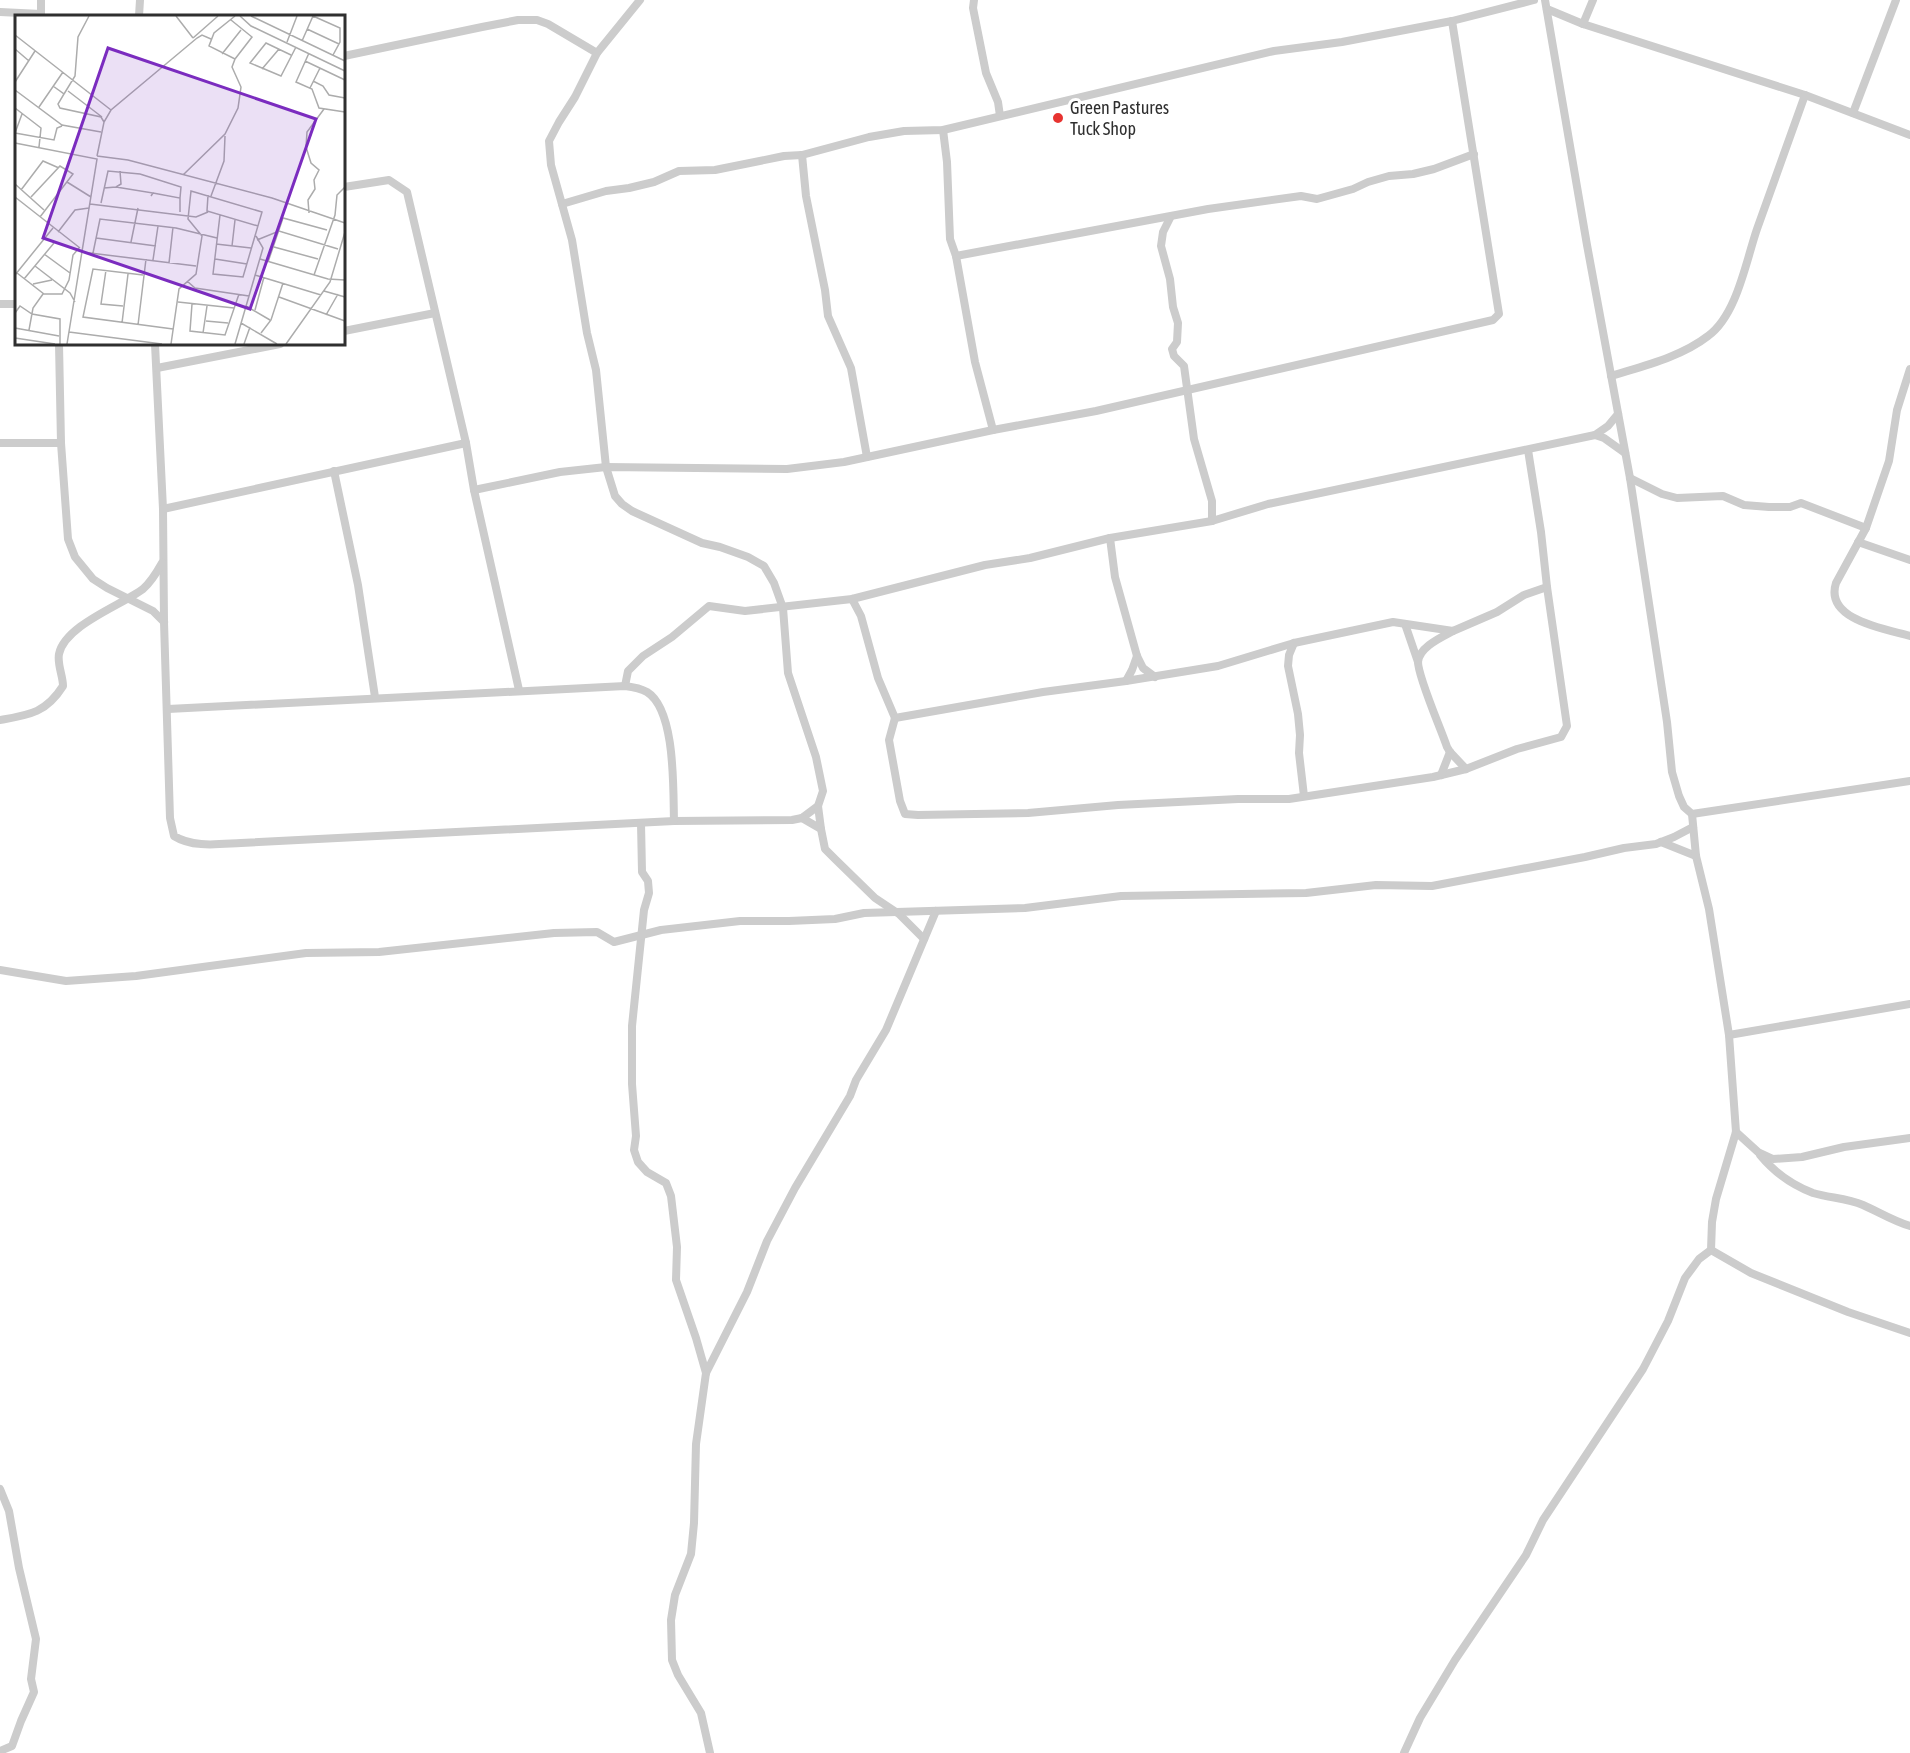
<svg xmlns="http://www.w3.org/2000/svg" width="1910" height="1753" viewBox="0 0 1910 1753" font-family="'Asap Condensed',sans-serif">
  <rect width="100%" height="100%" fill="#fff"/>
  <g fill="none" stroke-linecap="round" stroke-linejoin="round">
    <g stroke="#ccc" stroke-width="8">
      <polyline points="41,0 41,16"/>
      <polyline points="974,0 973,8 986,73 998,102 1000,116"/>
      <polyline points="1545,0 1587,245 1630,478 1667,722 1672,772 1679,796 1684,807 1692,814 1910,781"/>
      <polyline points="1547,9 1583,24 1805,95 1910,135"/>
      <polyline points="0,12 41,14"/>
      <polyline points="139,16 140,0"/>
      <polyline points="1583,24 1593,0"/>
      <polyline points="344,56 482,27 518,20 537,20 548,24 597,53"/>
      <polyline points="1853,113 1896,0"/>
      <polyline points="943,130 947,162 950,239 956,256 975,362 993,430"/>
      <polyline points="802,155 806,196 825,290 828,316 851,368 867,457"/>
      <polyline points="344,187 389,180 407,192 466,443 474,490 519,690"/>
      <polyline points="562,204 606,191 629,188 654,182 679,171 715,170 784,156 802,155 869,137 904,131 943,130 1274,51 1342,42 1452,21 1534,0"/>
      <polyline points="1170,218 1163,232 1161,246 1170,279 1173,307 1178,323 1177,342 1172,349 1174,356 1184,366 1194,439 1212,501 1212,521"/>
      <polyline points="956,256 1208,209 1301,196 1317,199 1353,189 1368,182 1389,176 1413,174 1434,169 1474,154"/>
      <polyline points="0,304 16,304"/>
      <polyline points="344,331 435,313"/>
      <polyline points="59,344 61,443 68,539 75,557 93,579 107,588 153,611 164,622"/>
      <path d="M155,344L163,509L164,622L170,818L174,836C193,848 219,844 241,843L674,821L792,820L802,818L818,806L823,791L816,757L788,673L783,608L774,583L764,566L748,557L720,547L702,543L632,511L622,504L615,496L606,467L596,370L587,333L572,240L551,165L549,141L559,122L575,97L597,53L640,0"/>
      <polyline points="157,368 280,344"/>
      <path d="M1910,369L1897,410L1889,461L1866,528L1836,583C1824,620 1886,629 1910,636"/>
      <path d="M1611,376C1643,366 1681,357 1708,336C1737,315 1746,261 1757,229C1773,184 1789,140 1805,95"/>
      <polyline points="1595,435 1604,438 1625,453"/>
      <polyline points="0,443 61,443"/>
      <polyline points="334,471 358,585 375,697"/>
      <polyline points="1630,478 1662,494 1677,498 1723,496 1744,505 1769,507 1790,507 1801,503 1866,528"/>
      <polyline points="474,490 560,472 606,467 787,469 844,462 993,430 1096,411 1493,320 1499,314 1452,21"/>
      <polyline points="163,509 466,443"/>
      <polyline points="1110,538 1115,577 1137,656 1143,668 1155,677"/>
      <polyline points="1858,542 1910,560"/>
      <polyline points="852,599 861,616 878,678 895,718 1043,692 1126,681"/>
      <polyline points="1405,624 1418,662"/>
      <path d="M1453,631C1442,637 1419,647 1418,662C1418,677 1441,729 1447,747L1450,752L1466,769"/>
      <polyline points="1294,643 1289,655 1288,666 1298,714 1300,735 1299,753 1304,796"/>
      <polyline points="1137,656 1132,670 1126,681 1218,666 1294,643 1393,622 1453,631 1497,612 1524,595 1547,587"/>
      <polyline points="625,686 628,671 643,656 672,637 709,606 745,611 852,599 985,565 1030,558 1110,538 1212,521 1268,504 1595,435 1608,426 1618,414"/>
      <path d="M168,709L625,686C633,687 640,688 647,692C676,710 673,790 674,821"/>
      <polyline points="895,718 889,740 900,801 905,814 918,815 1028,813 1118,805 1238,799 1289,799 1433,777 1466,769 1517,749 1561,737 1567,726 1547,587 1541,532 1528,450"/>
      <path d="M0,720C29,715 46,713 63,686C63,676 57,664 59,654C65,625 122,605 143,589C151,582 157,572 162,563"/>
      <polyline points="1441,775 1450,752"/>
      <polyline points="818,806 821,829"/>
      <polyline points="802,818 821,829 825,849 835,859 875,898 899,914 924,939"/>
      <polyline points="641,823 642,872 648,881 649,893 644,910 632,1026 632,1084 636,1136 634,1150 638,1162 647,1172 666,1183 671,1196 677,1247 676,1280 696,1338 706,1373"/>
      <polyline points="1661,842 1696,856"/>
      <polyline points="0,970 66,981 136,976 306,953 379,952 554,933 597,932 614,942 661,930 740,921 789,921 835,919 864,913 1025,908 1121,896 1306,893 1376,885 1432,886 1585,857 1624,848 1656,844 1674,837 1693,827"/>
      <polyline points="1729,1035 1910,1004"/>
      <polyline points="1736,1132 1758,1152 1773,1159 1802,1157 1844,1147 1910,1138"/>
      <path d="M1760,1155C1774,1172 1792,1185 1813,1193C1829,1198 1847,1198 1863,1205C1879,1212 1893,1221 1910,1226"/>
      <polyline points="1711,1250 1751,1273 1848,1312 1910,1333"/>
      <polyline points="0,1489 9,1511 19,1568 36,1639 31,1679 34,1692 21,1721 12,1746 0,1751"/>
      <polyline points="710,1753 701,1713 678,1675 672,1660 671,1620 675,1595 691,1554 694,1523 696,1444 706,1373 747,1292 767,1241 795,1188 850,1096 856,1080 886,1030 936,911"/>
      <polyline points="1404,1753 1420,1718 1455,1660 1526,1555 1543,1520 1643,1369 1668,1321 1685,1278 1699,1259 1711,1250 1712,1222 1716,1199 1736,1132 1729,1035 1709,909 1696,856 1692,814"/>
    </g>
  </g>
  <circle fill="#e73330" stroke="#fff" stroke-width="2" cx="1058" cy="118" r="6"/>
  <g text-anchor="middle" stroke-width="6" stroke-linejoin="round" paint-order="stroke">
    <g font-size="18" fill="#2f2f2f" stroke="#fff" text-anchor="start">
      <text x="1070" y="114">Green Pastures<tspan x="1070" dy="21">Tuck Shop</tspan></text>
    </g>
  </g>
  <g transform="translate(15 15)">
    <rect width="330" height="330" fill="#fff"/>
    <path fill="none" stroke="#acacac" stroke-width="1.5" d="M161,1L178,23M225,1L236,11L330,56M236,1L330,46M298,1L325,13V27L318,40M216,5L237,22L220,44L194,31L199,18L220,1M292,14L324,29M0,20L96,95M178,23L203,1M287,26L298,1M272,27L282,1M0,34L14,46M294,38L281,67L297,74L304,93L330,97M207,39L226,15M276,40L251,28L235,48L266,61L281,32M290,46L330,65M247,54L264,34M298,66L308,71L314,80L330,83M0,67L20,36M38,71L49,79L43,89L45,93L86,102L89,107M295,73L305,53M0,75L47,110L86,117M53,76L87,102M49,79L60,61L63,22L74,1M24,92L48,57M0,93L26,113L24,132M0,118L39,125L42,113L47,111M0,118L7,99M0,128L82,144L52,329M82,141L113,145L257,183L330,208M82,141L89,107L96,95L182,23L187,20L196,24M168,160L210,119L223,93L226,72L217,52L220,44M52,167L76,182M0,169L29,195M101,172L106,169L105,156M89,173L101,172L138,178L136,181M6,175L28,146L44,153M138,178L165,183V197M193,180L192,196L243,211M196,181L209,146L210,121M0,182L65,233M16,182L45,151L58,159L25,202M86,188L93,156L125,159L166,172L165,183M75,189L181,202L193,197M294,198L293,185L300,174L299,165L304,155L296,148L291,132L292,117L309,94M43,217L60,195L74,193M81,223L141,231M242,225L264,216L323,234M116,227L123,193M201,229L236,233M217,231L220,205M259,232L303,244M67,237L181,251M78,238L85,204L161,213L202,223M29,239L55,258M200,244L232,249M245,244L313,264L330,265M138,245L143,211M253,247L268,203L312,215M154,248L158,212M20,251L55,278L60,287M91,255L86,289L108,291M2,258L29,279H47L54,265L58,240L64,233M0,260L38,213M128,260L78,254L68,302L158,314M240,260L306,280M299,260L320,200L322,180L330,172M9,264L39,228M172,266L180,273L234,281M18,269L37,265M309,276L330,282M264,282L330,306M163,287L219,293M177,289L175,316L210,320L224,279M231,291L255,305M240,295L249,262M0,298L5,291L17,299L45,304V329M311,300L323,279M191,306L213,308M107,308L113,259M226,308L262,329M123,310L131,244M0,313L44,321M14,315L18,293L28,279M54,317L147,329M188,318L192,291M246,318L256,305L268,268M0,323L40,329M156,329L164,274L181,259L187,221L173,204L176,176L247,197L228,262L198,259L205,200M220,329L248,233L241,221M229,329L235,312M271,329L315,267L330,217"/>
    <path fill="#7b2cbf" fill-opacity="0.15" stroke="#7b2cbf" stroke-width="3" d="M93,33L301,104L235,294L28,223Z"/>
    <rect width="330" height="330" fill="none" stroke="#2f2f2f" stroke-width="3"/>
  </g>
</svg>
